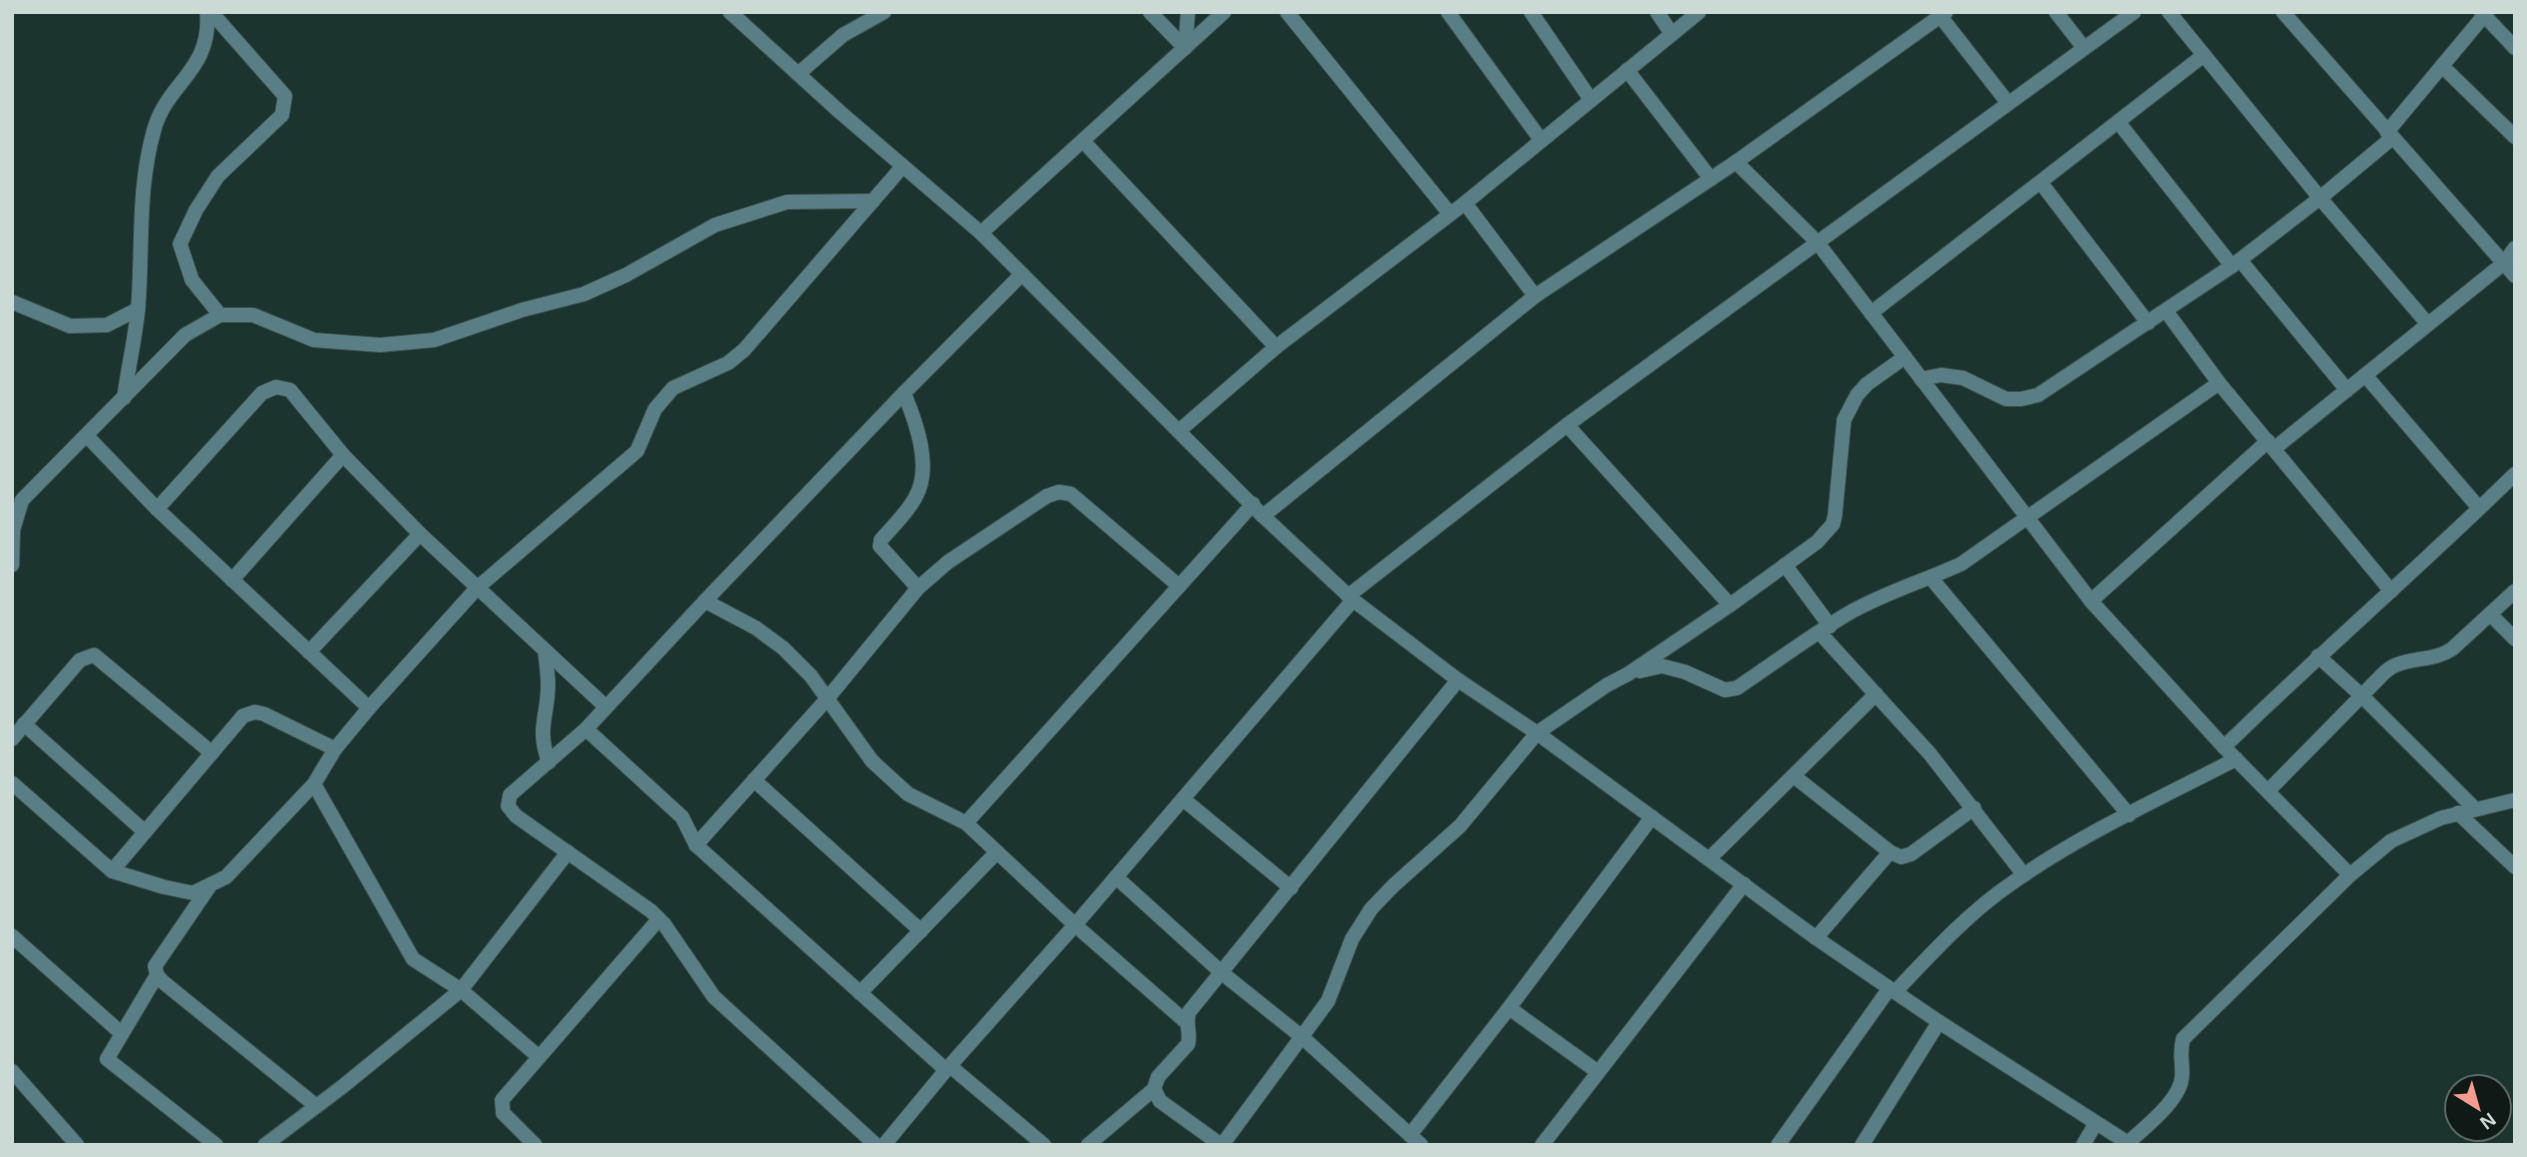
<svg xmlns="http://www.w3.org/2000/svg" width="2527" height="1157" viewBox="0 0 2527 1157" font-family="Arial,sans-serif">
  <rect width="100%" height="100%" fill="#1c342f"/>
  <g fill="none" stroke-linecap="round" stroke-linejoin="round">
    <g stroke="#3c524d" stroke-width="16">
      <g id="minor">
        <polyline points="211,12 285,96 282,115 218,176 196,210 180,244 192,280 220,315"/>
        <polyline points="730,12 841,113 981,233 1263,516 1353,600 1458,680 1537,733 1816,938 1939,1022 2131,1145"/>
        <polyline points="1150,12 1185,48"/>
        <polyline points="1287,12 1450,214"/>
        <polyline points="1448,12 1541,140"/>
        <polyline points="1531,12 1591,100"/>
        <polyline points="1657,12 1672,34"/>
        <polyline points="1937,12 2008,103"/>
        <polyline points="2056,12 2084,48"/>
        <polyline points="2169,12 2320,198 2427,323"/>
        <polyline points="2283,12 2515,276"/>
        <polyline points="2481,12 2515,48"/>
        <polyline points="1185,48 1188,12"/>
        <polyline points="2442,66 2515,137"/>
        <polyline points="1627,70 1711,179"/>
        <polyline points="798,74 843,35 884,12"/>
        <polyline points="2119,123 2232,266"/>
        <polyline points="2387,132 2487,12"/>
        <polyline points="1083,141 1276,347"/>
        <polyline points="1736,162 1817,242 2091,601 2224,747 2350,875"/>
        <polyline points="2041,183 2148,323"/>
        <polyline points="1465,203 1535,296"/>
        <polyline points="981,233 1224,12"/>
        <polyline points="2240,260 2347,390"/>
        <polyline points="12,302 70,326 107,325 138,309"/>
        <polyline points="2166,311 2219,383 2391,591"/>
        <polyline points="1871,313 2204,55"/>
        <polyline points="2365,375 2479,508"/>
        <polyline points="1921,379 1941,375 1963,378 2006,399 2021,399 2038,395 2232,266 2320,198 2392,138"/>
        <path d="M904,393C916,422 933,468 915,498C907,513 892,527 881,540L880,546L918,588"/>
        <path d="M124,398C128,369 135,339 138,309C143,248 137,190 154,130C167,82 212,71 207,12"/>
        <polyline points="1567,425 1730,605"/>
        <polyline points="1180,430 1276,347 1465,203 1699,12"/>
        <polyline points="87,436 157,509 369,708"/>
        <polyline points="2275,448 2504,263 2515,248"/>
        <polyline points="157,509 262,393 276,387 290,390 343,455 420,534 606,707"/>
        <polyline points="1263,516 1535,296 1736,162 1946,12"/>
        <polyline points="12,565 13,530 22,500 185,335 220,315 253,315 314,340 380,345 434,340 522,310 584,294 626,275 715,225 787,202 873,201"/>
        <polyline points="1785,565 1830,626"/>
        <polyline points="1931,578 2129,815"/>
        <polyline points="232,580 343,455"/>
        <polyline points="1348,596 1567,425 2134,12"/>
        <polyline points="705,601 756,628 783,648 811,676 872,761 908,794 966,823 1075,925 1186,1022"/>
        <polyline points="2091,601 2268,441"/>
        <polyline points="2490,614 2515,639"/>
        <polyline points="1820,633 1930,754 2024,875"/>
        <path d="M545,651C546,662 548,674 548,685C548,716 536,729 549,762"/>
        <polyline points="309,652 420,534"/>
        <polyline points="2318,656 2362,696 2475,809"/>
        <path d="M1640,671L1662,666L1685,672L1725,690L1737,688C1774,663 1810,636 1849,613C1884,593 1924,581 1961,564L2219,383"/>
        <polyline points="24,724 145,832"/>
        <polyline points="586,729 682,817 696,845 946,1070"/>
        <polyline points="12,739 80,660 94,655 212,753"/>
        <path d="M2224,747C2319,654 2420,567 2515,474"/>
        <polyline points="1795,777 1890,852 1901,857 1911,854 1974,808"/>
        <polyline points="754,780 921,931"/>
        <polyline points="12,783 112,871 164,887 193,893 226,877 314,784 335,749 369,708 477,588 637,451 655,409 673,388 728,363 744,350 903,166"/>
        <polyline points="314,784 413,959 461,990 539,1057"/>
        <path d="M2268,791L2382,675C2386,671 2391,667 2396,665C2415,657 2434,661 2452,649L2515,591"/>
        <polyline points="1183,799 1291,888"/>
        <polyline points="2458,813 2515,867"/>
        <polyline points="966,823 1253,504"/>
        <polyline points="696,845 827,699 918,588 948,562 1047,496 1059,492 1071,494 1179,586"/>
        <polyline points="1709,859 1876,694"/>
        <polyline points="112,871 243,716 255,712 264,714 335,749"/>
        <polyline points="1116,877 1222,973 1302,1037 1421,1145"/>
        <polyline points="209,887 155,966 157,975 163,982 315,1105"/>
        <polyline points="12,936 121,1033"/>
        <polyline points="1816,938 1890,852"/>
        <polyline points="157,975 107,1059 216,1145"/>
        <path d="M1895,992C1931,954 1968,913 2012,883C2081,834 2161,798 2236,759"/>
        <polyline points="860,993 997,852"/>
        <polyline points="1509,1008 1598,1072"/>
        <polyline points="950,1066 1044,1145"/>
        <polyline points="12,1071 77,1145"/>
        <polyline points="1154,1089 1160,1101 1221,1145"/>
        <polyline points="1410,1135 1509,1008 1652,817"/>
        <path d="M2128,1143C2145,1127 2181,1100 2182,1076C2183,1062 2179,1055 2183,1039L2350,875L2391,841L2441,818L2515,800"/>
        <polyline points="265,1145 342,1087 461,990 568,852"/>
        <polyline points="535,1145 503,1113 502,1100 659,919"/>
        <polyline points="876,1145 714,997 664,924 651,911 516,816 508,806 510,795 586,729 705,601 904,393 1022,274"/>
        <polyline points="884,1145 946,1070 1075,925 1353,600"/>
        <path d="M1088,1145L1154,1089L1158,1077L1188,1044C1191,1033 1185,1024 1189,1012L1458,680"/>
        <polyline points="1222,1145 1328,1001 1352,939 1371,909 1393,886 1460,826 1537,733 1607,685 1628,674 1730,605 1817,542 1833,524 1835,515 1844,420 1857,395 1867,384 1905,357"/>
        <polyline points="1542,1145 1744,884"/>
        <polyline points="1778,1145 1889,989"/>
        <polyline points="1862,1145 1939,1022"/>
        <polyline points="2083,1145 2096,1123"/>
      </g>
    </g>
    <use href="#minor" stroke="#597e85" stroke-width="14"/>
  </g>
  <rect width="2527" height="1157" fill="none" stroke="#ccdad6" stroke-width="28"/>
  <g transform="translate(2478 1108) rotate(143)"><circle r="33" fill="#0f1a17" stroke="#5b6763" stroke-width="2"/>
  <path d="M0-5L12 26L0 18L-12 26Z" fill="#f59c91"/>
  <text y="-10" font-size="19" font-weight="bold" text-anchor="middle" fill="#ccdad6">N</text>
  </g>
</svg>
